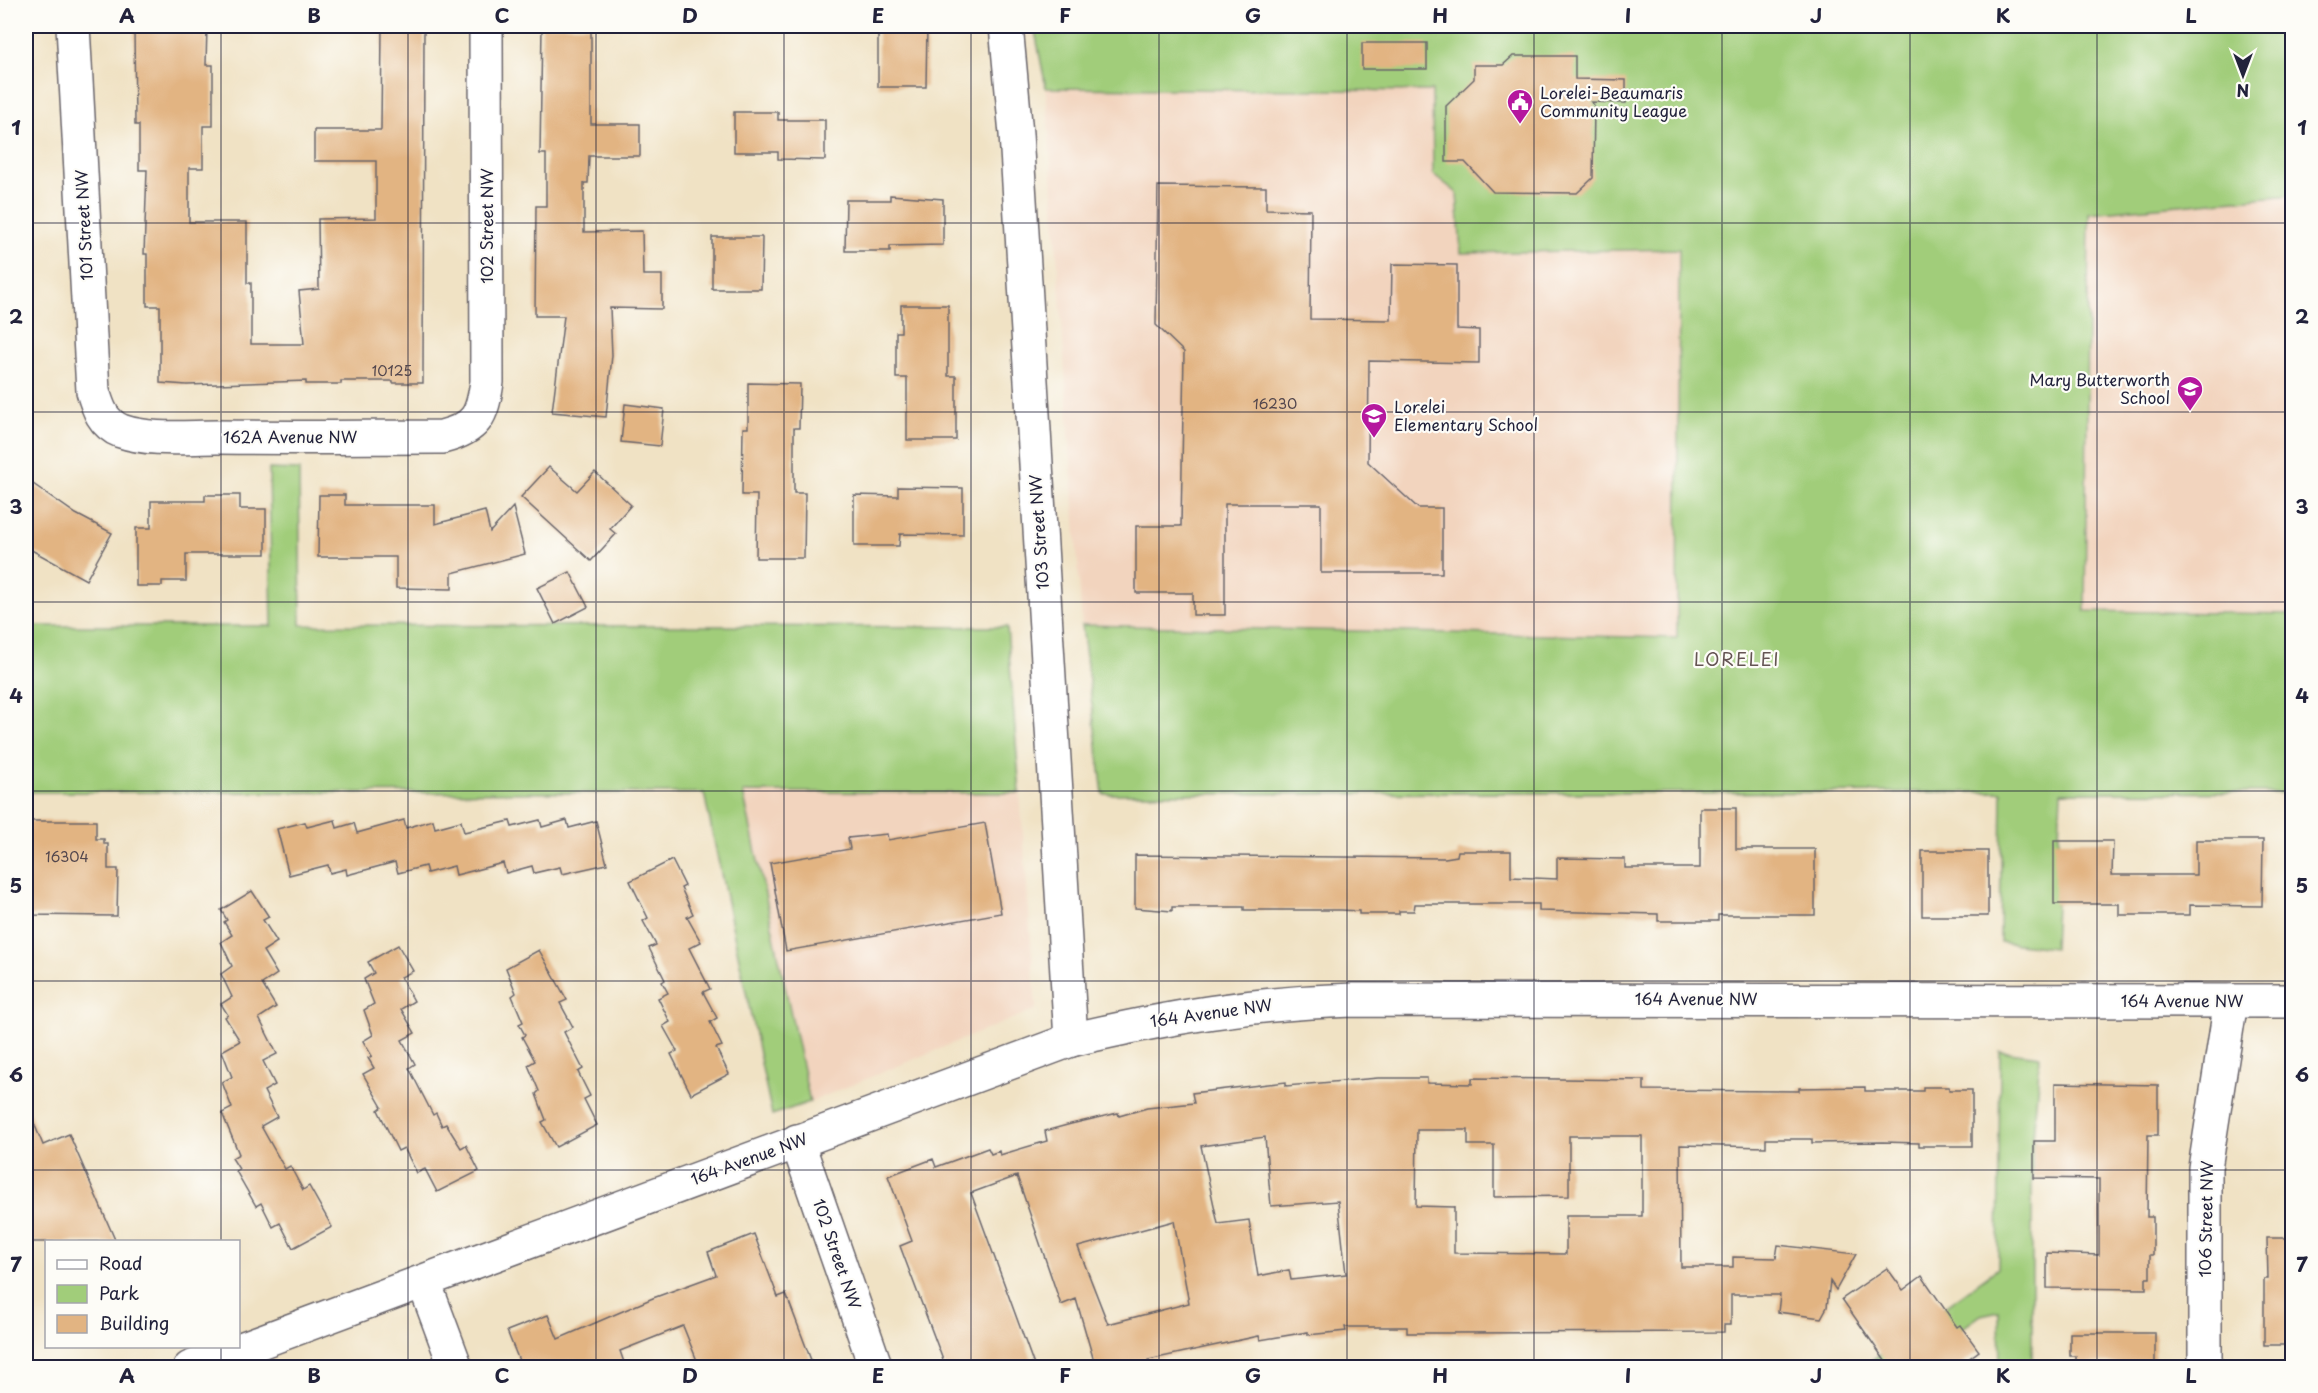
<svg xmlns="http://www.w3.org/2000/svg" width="2318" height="1393" viewBox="0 0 2318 1393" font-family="'Playpen Sans',sans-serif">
  <rect width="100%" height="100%" fill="#fdfcf7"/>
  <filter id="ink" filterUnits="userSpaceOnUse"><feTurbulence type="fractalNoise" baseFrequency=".0167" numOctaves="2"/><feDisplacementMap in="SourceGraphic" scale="12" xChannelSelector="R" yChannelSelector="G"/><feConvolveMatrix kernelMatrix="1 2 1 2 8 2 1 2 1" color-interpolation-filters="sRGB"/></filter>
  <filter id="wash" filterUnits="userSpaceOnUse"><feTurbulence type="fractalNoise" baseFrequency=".008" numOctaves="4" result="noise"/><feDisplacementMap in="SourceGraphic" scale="24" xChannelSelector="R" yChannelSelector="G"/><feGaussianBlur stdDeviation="1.35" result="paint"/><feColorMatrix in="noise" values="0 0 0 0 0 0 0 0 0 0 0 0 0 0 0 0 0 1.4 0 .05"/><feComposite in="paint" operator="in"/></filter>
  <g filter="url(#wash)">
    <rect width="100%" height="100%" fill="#f0e2c4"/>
    <g fill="#f2d4be">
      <polygon points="1046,88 1432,91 1433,173 1457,193 1461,253 1679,248 1677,638 1082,625"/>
      <polygon points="2292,195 2292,614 2085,611 2088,213"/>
      <polygon points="743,792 1020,793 1036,1009 810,1102"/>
    </g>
    <g fill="#a1cd7a" stroke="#62785a" stroke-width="1.5">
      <polygon points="1034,26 2292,26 2292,195 2089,213 2085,611 2292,614 2292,793 2061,792 2054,948 2000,942 2002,792 1103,794 1082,625 1677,638 1679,249 1461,253 1457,193 1433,174 1432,91 1046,88"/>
      <polygon points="269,469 299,470 301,625 1007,627 1020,793 743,792 810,1102 772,1115 704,793 26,792 26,626 272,626"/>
      <polygon points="2000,1051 2040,1056 2032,1150 2032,1367 2000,1367 1999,1311 1981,1315 1908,1367 1861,1368 1998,1268"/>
    </g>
    <g id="blocks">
      <g fill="#e2b482" fill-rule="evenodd">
        <polygon points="134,26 207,26 206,65 213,65 213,126 203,126 203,168 189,168 189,222 247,222 247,283 251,283 251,344 304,344 299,291 319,289 318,219 376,218 376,161 314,161 314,130 381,130 382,26 424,26 423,383 393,383 393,381 341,381 341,384 306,384 306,381 187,385 160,383 160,306 147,306 147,254 144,254 147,170 139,170 139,125 135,125"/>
        <polygon points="542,26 591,26 591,124 640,124 640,156 589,156 588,183 584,183 584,232 642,231 643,275 662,275 662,309 610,308 612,355 606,417 552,412 564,316 535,316 536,206 546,206 546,154 540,154"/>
        <polygon points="878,26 927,26 926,87 878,87"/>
        <rect x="1362" y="43" width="65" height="26"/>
        <polygon points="1513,56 1575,56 1575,79 1626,80 1626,103 1591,102 1594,105 1593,178 1577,193 1493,192 1465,162 1446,162 1446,106 1474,79 1474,65 1503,65"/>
        <polygon points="734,112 778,112 778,120 825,120 825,160 778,159 778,152 734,152"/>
        <polygon points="1158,186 1266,187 1266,209 1311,210 1310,319 1391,320 1392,264 1457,265 1457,329 1479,330 1479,363 1369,361 1368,462 1418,508 1442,508 1442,573 1321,573 1321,504 1225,504 1225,615 1193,615 1193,593 1136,593 1136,526 1181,526 1184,352 1156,325"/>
        <polygon points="890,195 943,199 943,245 890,246 890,251 845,251 846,200 890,200"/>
        <polygon points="712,237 762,237 761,289 712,289"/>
        <polygon points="901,305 948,305 948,376 956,376 956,440 907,440 907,378 896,378 896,332 901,332"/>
        <polygon points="748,383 800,384 799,428 794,428 794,493 805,493 804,558 756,558 757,495 742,495 743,428 748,428"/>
        <polygon points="625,404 664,409 660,446 621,442"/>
        <polygon points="549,467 577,491 595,472 631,505 610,529 616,534 591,561 521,497"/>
        <polygon points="26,479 76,514 112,533 86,580 26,547"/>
        <polygon points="898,487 963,488 963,535 900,534 899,546 854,546 854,495 898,496"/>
        <polygon points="205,495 240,495 240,509 266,509 266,554 186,554 186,581 162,581 162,586 136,586 136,528 151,528 151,501 205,501"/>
        <polygon points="319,495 345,495 345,505 435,505 435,524 485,511 490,532 513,507 525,554 452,573 452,589 396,588 396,557 318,557"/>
        <polygon points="570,572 588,607 555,624 537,588"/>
        <polygon points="1700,808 1736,808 1736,849 1815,849 1815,915 1718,915 1718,921 1658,921 1658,914 1539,911 1539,904 1415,904 1414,911 1399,911 1399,914 1359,914 1359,911 1341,910 1244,910 1244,907 1172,907 1172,911 1135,908 1135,855 1445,858 1457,856 1458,851 1511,851 1511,877 1557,879 1557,858 1625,859 1625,868 1700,868"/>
        <polygon points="335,820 337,828 354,823 357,833 404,820 406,828 433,820 435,828 461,821 464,832 510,821 512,827 540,820 542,827 567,820 569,828 596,821 607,864 562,874 560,867 534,873 532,866 506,873 503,863 456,875 454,866 427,873 425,866 398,873 395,862 347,875 346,869 330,873 328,865 289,875 277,829 305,822 307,827"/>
        <polygon points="26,821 96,821 96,839 104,839 104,844 108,844 108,869 118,869 117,916 26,915"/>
        <polygon points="985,823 1001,913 786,951 770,863 850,849 848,838 887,834 888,840"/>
        <polygon points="2196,840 2263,840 2262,906 2190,905 2190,915 2119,915 2119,904 2054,904 2054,841 2113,841 2112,875 2196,875"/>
        <rect x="1922" y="851" width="66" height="65"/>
        <polygon points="672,860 685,886 681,888 693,914 687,917 701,942 689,948 710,989 703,992 717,1018 710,1022 722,1046 716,1048 729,1074 691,1094 671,1054 677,1051 663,1026 670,1022 658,998 668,993 662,982 665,980 649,948 656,945 643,921 648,918 630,881"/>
        <polygon points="252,891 269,917 263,920 277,942 263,951 277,974 262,984 276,1007 259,1018 277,1054 263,1061 275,1085 264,1091 277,1117 261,1126 285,1169 290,1166 303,1190 309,1186 332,1227 293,1248 280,1223 273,1227 261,1203 256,1206 236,1171 239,1169 232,1158 239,1154 222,1113 232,1108 222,1082 232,1077 222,1051 240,1041 225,1017 228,1015 221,1004 232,997 221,974 232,966 221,942 232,935 224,922 227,920 221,910"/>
        <polygon points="398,945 413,971 401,977 414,1001 401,1009 415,1033 402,1040 415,1064 409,1068 433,1115 436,1113 442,1126 446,1124 461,1148 466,1145 479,1171 437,1192 425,1169 417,1173 404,1148 398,1151 378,1110 382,1107 363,1074 374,1068 368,1058 372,1056 363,1041 373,1035 364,1010 374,1004 364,979 374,973 368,962"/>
        <polygon points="539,950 567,1000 560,1003 573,1027 564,1032 583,1069 578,1072 590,1096 584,1099 597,1125 556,1147 542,1122 546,1120 536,1094 539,1091 528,1065 535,1061 522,1037 525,1035 519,1024 523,1022 512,996 516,993 506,968"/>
        <path d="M1378,1078H1427V1083L1472,1084V1078L1644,1080V1090L1799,1091V1088L1865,1087V1091H1923V1087H1949V1090H1972V1146H1919V1143L1883,1142L1812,1143V1139H1766V1147L1680,1145L1681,1267H1733V1257L1776,1258L1778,1245L1856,1254L1836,1290L1830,1281L1827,1307L1821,1318L1778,1312L1780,1295H1731V1325H1724V1332L1444,1333H1407V1327H1345L1346,1331L1308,1335V1332L1260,1340L1259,1336L1148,1360L1149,1364L1137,1368H1096L1076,1299L1061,1305L1017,1176L971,1193L1035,1368H946L900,1246L912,1241L888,1176L933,1159L936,1167L988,1148L991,1154L999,1151L1000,1155L1047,1141L1045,1131L1071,1124L1118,1113L1119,1116L1147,1108L1194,1103L1192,1093L1286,1082V1086ZM1417,1130H1468V1145H1494V1197L1569,1196V1136H1642V1216H1566V1254L1454,1253V1207L1416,1206ZM1265,1137L1271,1206L1338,1201L1346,1274L1291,1280L1289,1270L1258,1276L1249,1220L1218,1224L1201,1146ZM1174,1221L1189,1303L1108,1324L1078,1247Z"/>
        <polygon points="2055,1083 2158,1085 2158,1135 2148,1135 2147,1217 2153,1217 2153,1255 2150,1255 2150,1278 2146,1278 2146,1289 2047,1288 2047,1253 2099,1255 2099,1179 2034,1178 2034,1141 2055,1141"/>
        <polygon points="26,1104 43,1145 69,1134 116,1242 26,1242"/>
        <polygon points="754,1234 778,1297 786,1294 814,1368 700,1368 683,1326 620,1351 626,1368 522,1368 507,1331 548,1315 558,1339 653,1298 716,1275 708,1252"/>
        <polygon points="2267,1238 2292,1238 2292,1345 2264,1345 2264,1279 2268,1279"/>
        <polygon points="1887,1268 1903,1290 1922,1276 1957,1327 1960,1325 1979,1351 1956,1368 1890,1368 1842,1299"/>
        <polygon points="2070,1333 2155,1333 2155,1363 2076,1363 2076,1356 2070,1356"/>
      </g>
    </g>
  </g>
  <g filter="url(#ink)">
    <use href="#blocks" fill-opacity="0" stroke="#6a656b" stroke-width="1.5"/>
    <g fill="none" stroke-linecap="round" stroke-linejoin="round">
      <g stroke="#6a656b" stroke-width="36">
        <g id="minor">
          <path d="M73,26L93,391C98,408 103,424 121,431C150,441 186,437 217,437C292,438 367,437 442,437C477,428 482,416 487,382L486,26"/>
          <polyline points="1006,26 1016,134 1071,1040"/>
          <polyline points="797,1141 876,1368"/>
          <polyline points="424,1282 456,1368"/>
          <path d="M190,1368L1071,1040C1169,1017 1252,1003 1353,1000L2292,1001"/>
          <polyline points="2205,1368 2205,1168 2231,1001"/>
        </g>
      </g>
      <use href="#minor" stroke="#fff" stroke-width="33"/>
    </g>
  </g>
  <path fill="none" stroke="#22223b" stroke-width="1.5" stroke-opacity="0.55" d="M221,26V1242M408,26V1368M596,26V1368M784,26V1368M971,26V1368M1159,26V1368M1347,26V1368M1534,26V1368M1722,26V1368M1910,26V1368M2097,26V1368M26,223H2292M26,412H2292M26,602H2292M26,791H2292M26,981H2292M26,1170H2292M221,1346V1368"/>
  <defs>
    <g id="civic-pin" transform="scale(1.35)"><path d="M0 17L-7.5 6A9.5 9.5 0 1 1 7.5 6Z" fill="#b5179e" stroke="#fdfcf7"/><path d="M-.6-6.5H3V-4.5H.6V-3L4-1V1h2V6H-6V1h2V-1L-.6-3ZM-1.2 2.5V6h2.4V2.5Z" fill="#fff"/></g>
    <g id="school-pin" transform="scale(1.35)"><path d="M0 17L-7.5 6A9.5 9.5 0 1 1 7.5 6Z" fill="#b5179e" stroke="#fdfcf7"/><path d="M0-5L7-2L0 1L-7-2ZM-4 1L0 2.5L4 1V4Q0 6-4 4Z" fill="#fff"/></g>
  </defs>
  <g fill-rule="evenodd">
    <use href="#civic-pin" x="1520" y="102"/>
    <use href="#school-pin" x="2190" y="389"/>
    <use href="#school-pin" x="1374" y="416"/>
  </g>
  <g text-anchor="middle" stroke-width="4.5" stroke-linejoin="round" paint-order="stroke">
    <g font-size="14" fill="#52464d">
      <text x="392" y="376">10125</text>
      <text x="1275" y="409">16230</text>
      <text x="67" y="862">16304</text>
    </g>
    <g font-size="16" fill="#22223b" stroke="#fdfcf7" text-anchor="start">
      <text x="1540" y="99">Lorelei-Beaumaris<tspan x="1540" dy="18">Community League</tspan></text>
      <text x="2170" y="386" text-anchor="end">Mary Butterworth<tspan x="2170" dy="18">School</tspan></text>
      <text x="1394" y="413">Lorelei<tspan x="1394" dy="18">Elementary School</tspan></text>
    </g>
    <g font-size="16" fill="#22223b" stroke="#fdfcf7">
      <text transform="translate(84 225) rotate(-93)" y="6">101 Street NW</text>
      <text transform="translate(487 226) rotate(-90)" y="6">102 Street NW</text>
      <text x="290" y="443">162A Avenue NW</text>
      <text transform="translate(1039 532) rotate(-94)" y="6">103 Street NW</text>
      <text x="1696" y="1005">164 Avenue NW</text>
      <text x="2182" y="1007">164 Avenue NW</text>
      <text transform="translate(1211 1013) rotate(-8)" y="6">164 Avenue NW</text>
      <text transform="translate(749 1159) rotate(-20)" y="6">164 Avenue NW</text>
      <text transform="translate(2206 1219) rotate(-89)" y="6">106 Street NW</text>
      <text transform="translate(837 1254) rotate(71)" y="6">102 Street NW</text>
    </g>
    <g font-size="18" letter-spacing="1.5" fill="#655554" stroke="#fdfcf7">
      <text x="1737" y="666">LORELEI</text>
    </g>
  </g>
  <rect width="2318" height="1393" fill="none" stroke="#fdfcf7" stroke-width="66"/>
  <rect x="45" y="1240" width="195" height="108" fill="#fdfcf7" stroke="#a5a5ac" stroke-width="1.5"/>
  <rect x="57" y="1260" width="30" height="9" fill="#ffffff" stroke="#a5a5ac" stroke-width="1.5"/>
  <text x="99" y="1270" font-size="18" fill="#22223b">Road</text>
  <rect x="57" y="1285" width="30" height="18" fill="#a1cd7a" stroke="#a5a5ac" stroke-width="1.5"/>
  <text x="99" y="1300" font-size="18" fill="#22223b">Park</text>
  <rect x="57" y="1315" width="30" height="18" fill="#e2b482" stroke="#a5a5ac" stroke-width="1.5"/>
  <text x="99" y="1330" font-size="18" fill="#22223b">Building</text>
  <g transform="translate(2243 75) rotate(180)" stroke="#fdfcf7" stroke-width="4.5" paint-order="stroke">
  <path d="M0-4.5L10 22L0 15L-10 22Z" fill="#22223b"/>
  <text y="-9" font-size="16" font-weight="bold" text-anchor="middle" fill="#22223b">N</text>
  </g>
  <rect x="33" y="33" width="2252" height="1327" fill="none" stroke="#22223b" stroke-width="2"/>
  <g font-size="20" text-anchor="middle" font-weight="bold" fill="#22223b">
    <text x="127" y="23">A</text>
    <text x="314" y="23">B</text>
    <text x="502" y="23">C</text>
    <text x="690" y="23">D</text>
    <text x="878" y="23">E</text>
    <text x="1065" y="23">F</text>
    <text x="1253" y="23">G</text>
    <text x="1440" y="23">H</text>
    <text x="1628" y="23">I</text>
    <text x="1816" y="23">J</text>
    <text x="2003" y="23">K</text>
    <text x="2191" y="23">L</text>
    <text x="16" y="135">1</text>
    <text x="2302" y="135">1</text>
    <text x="16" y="324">2</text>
    <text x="2302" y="324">2</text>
    <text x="16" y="514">3</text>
    <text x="2302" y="514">3</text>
    <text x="16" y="703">4</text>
    <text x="2302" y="703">4</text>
    <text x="16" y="893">5</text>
    <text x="2302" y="893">5</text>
    <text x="16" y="1082">6</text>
    <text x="2302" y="1082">6</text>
    <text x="16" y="1272">7</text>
    <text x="2302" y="1272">7</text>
    <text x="127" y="1383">A</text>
    <text x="314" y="1383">B</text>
    <text x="502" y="1383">C</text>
    <text x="690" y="1383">D</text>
    <text x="878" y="1383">E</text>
    <text x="1065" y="1383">F</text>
    <text x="1253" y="1383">G</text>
    <text x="1440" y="1383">H</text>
    <text x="1628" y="1383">I</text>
    <text x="1816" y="1383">J</text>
    <text x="2003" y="1383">K</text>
    <text x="2191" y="1383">L</text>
  </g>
</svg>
